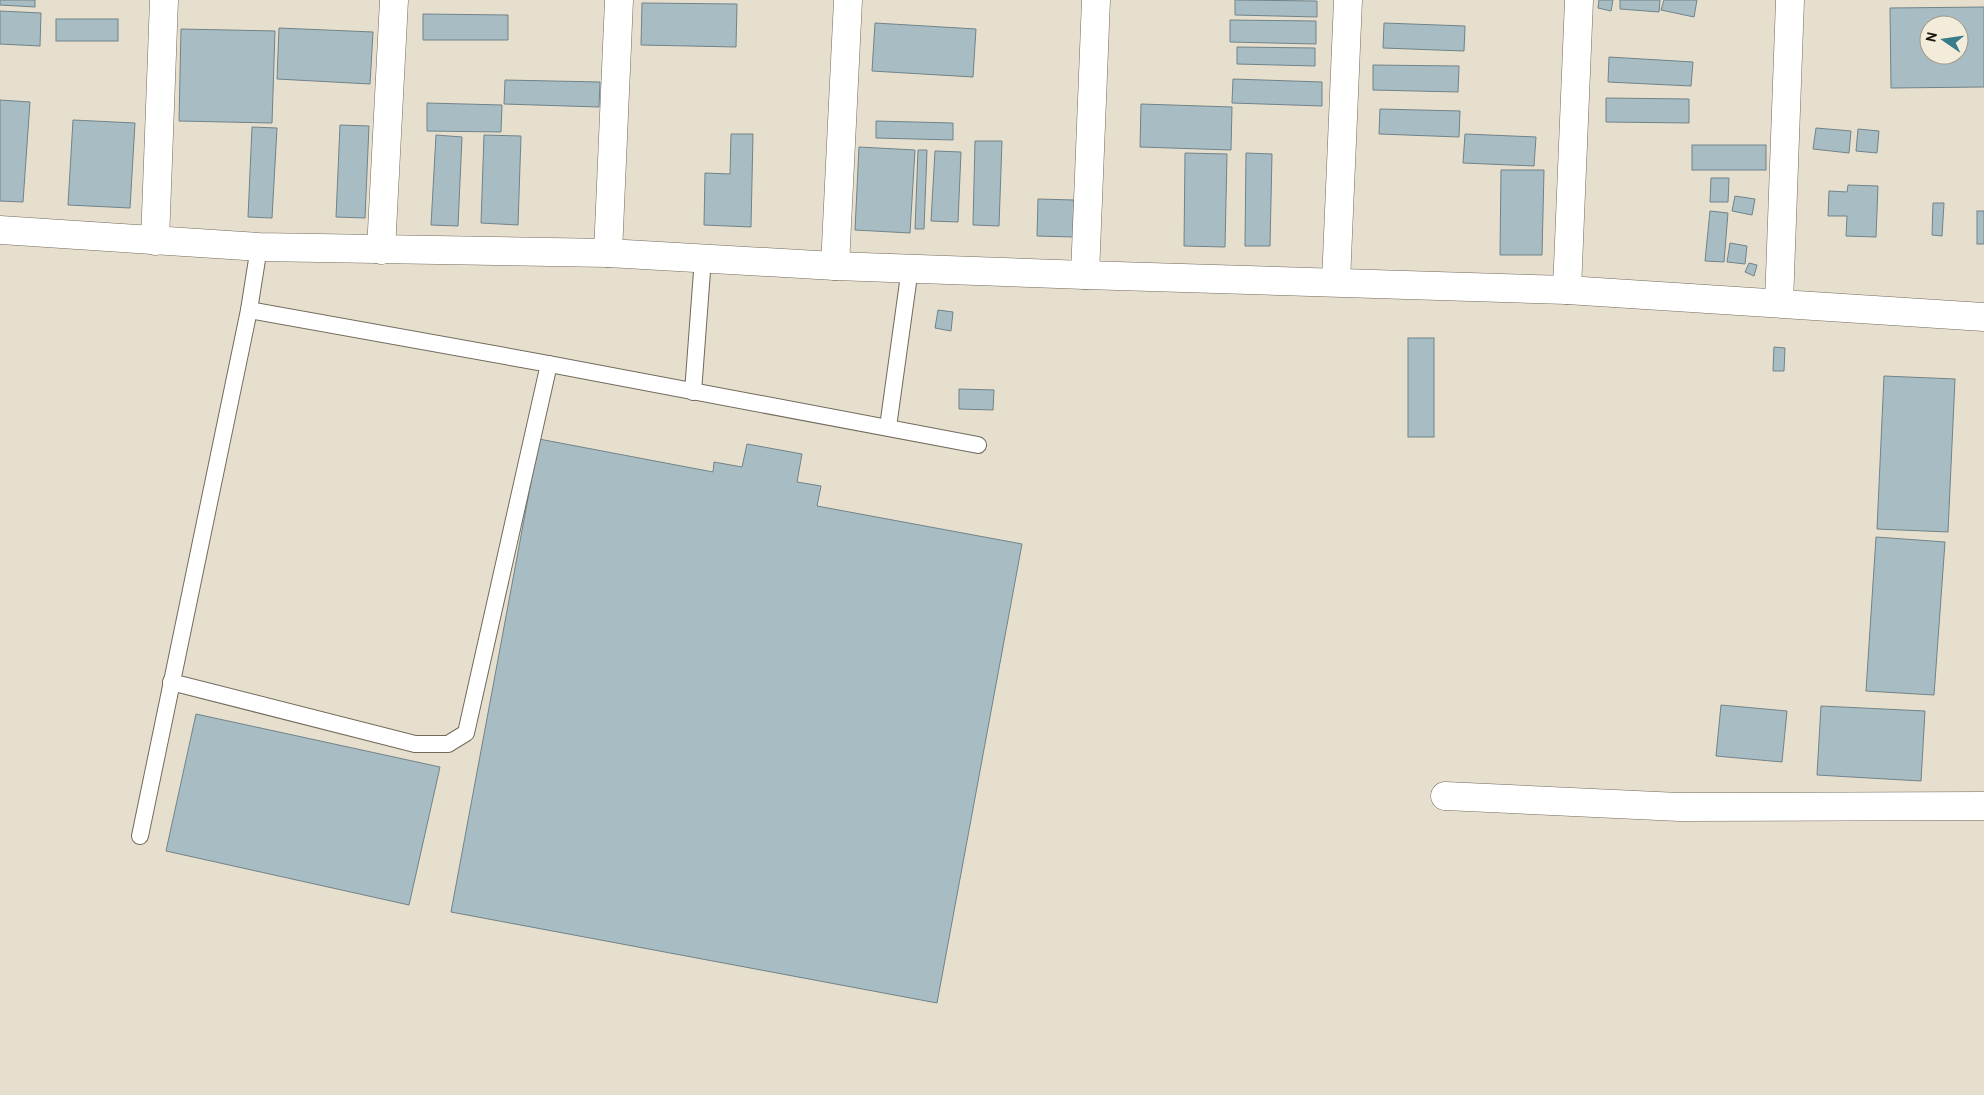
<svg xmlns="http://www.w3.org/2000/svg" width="1984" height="1095" viewBox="0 0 1984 1095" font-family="Overpass,sans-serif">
  <rect width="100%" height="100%" fill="#e7dfce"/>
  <g fill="#a8bdc3" stroke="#708389" fill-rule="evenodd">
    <polygon points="0,0 35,0 35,7 0,5"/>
    <polygon points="1235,0 1317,1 1317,17 1235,15"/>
    <polygon points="1599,0 1613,0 1611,11 1598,8"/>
    <polygon points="1620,0 1660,0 1659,12 1620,9"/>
    <polygon points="1664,0 1697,0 1694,17 1661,10"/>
    <polygon points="642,3 737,4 736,47 641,45"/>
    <path d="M1984,7V87L1891,88L1890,8ZM1929,25H1959V55H1929Z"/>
    <polygon points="0,11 41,13 40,46 0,44"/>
    <polygon points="423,14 508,15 508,40 423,40"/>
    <rect x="56" y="19" width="62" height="22"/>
    <polygon points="1230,20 1316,21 1316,44 1230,42"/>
    <polygon points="875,23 976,29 973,77 872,71"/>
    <polygon points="1384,23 1465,26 1464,51 1383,48"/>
    <polygon points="279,28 373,32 370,84 277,79"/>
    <polygon points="181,29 275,31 272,123 179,121"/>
    <polygon points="1237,47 1315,48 1315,66 1237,64"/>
    <polygon points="1609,57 1693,62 1691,86 1608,82"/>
    <polygon points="1373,65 1459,66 1458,92 1373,90"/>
    <polygon points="1233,79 1322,82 1322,106 1232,103"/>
    <polygon points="505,80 600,82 599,107 504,104"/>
    <polygon points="1606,98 1689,99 1689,123 1606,122"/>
    <polygon points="0,100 30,102 23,202 0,201"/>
    <polygon points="427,103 502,105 501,132 427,131"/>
    <polygon points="1141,104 1232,107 1231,150 1140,147"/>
    <polygon points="1380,109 1460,111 1459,137 1379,134"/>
    <polygon points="73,120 135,123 130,208 68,205"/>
    <polygon points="876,121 953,123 953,140 876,138"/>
    <polygon points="340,125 369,126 365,218 336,217"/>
    <polygon points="252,127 277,128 272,218 248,217"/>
    <polygon points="1816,128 1851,131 1849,153 1813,149"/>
    <polygon points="1858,129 1879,131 1877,153 1856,151"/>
    <polygon points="731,134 753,134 751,227 704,225 705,173 730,174"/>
    <polygon points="1465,134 1536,137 1534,166 1463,163"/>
    <polygon points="436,135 462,137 458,226 431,225"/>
    <polygon points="484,135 521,136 518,225 481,223"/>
    <polygon points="975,141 1002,141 999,226 973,225"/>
    <rect x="1692" y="145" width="74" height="25"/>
    <polygon points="859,147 915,150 910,233 855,230"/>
    <polygon points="918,150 927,150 924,229 915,229"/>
    <polygon points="935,151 961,152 958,222 931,221"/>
    <polygon points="1185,153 1227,154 1225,247 1184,246"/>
    <polygon points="1246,153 1272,154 1270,246 1245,246"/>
    <polygon points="1501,170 1544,170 1542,255 1500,255"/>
    <polygon points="1711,178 1729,178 1728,202 1710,202"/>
    <polygon points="1848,185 1878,186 1876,237 1846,236 1847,216 1828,216 1829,191 1847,192"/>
    <polygon points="1735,196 1755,199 1752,215 1732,211"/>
    <polygon points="1038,199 1074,200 1073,237 1037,236"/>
    <polygon points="1933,203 1944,203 1942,236 1932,235"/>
    <polygon points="1710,211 1728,213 1724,262 1705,261"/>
    <rect x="1977" y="211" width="7" height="33"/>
    <polygon points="1730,243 1747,246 1745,264 1727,262"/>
    <polygon points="1749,263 1757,265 1754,276 1745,272"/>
    <polygon points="938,310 953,312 951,331 935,328"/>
    <rect x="1408" y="338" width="26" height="99"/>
    <polygon points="1774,347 1785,348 1784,371 1773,371"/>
    <polygon points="1884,376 1955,379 1948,532 1877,529"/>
    <polygon points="959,389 994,390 993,410 959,409"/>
    <polygon points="539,439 713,472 714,462 742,467 747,444 802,454 797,482 821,486 817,506 1022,544 937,1003 451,912"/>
    <polygon points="1876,537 1945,542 1934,695 1866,691"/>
    <polygon points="1721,705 1787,711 1782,762 1716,756"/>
    <polygon points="1821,706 1925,711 1921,781 1817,775"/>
    <polygon points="196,714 440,767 409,905 166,851"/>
  </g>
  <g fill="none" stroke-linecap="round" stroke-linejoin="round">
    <g stroke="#726a5c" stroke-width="18">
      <g id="lane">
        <polyline points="249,310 549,364 978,445"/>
        <polyline points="693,392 703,258"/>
        <polyline points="888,427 910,268"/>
        <polyline points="171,682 415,744 448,744 466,733 549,364"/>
        <polyline points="140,836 249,310 259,247"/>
      </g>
    </g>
    <g stroke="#726a5c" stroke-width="29">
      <g id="street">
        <polyline points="0,230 259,247 608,253 835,266 1085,275 1096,0"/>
        <polyline points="155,241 164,0"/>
        <polyline points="381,250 394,0"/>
        <polyline points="608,253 619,0"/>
        <polyline points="835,266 848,0"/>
        <polyline points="1085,275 1567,290 1984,317"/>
        <polyline points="1336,282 1348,0"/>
        <polyline points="1567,290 1579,0"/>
        <polyline points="1779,303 1790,0"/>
        <polyline points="1445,796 1679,807 1984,806"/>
      </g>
    </g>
    <use href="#lane" stroke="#fff" stroke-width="16"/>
    <use href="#street" stroke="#fff" stroke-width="28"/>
  </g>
  <g transform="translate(1944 40) rotate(283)"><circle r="24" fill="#f4ecdb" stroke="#9d978a"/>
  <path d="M0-4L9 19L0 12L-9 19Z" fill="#387b8b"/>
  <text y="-8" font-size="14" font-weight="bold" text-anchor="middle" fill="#1a1711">N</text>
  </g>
</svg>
